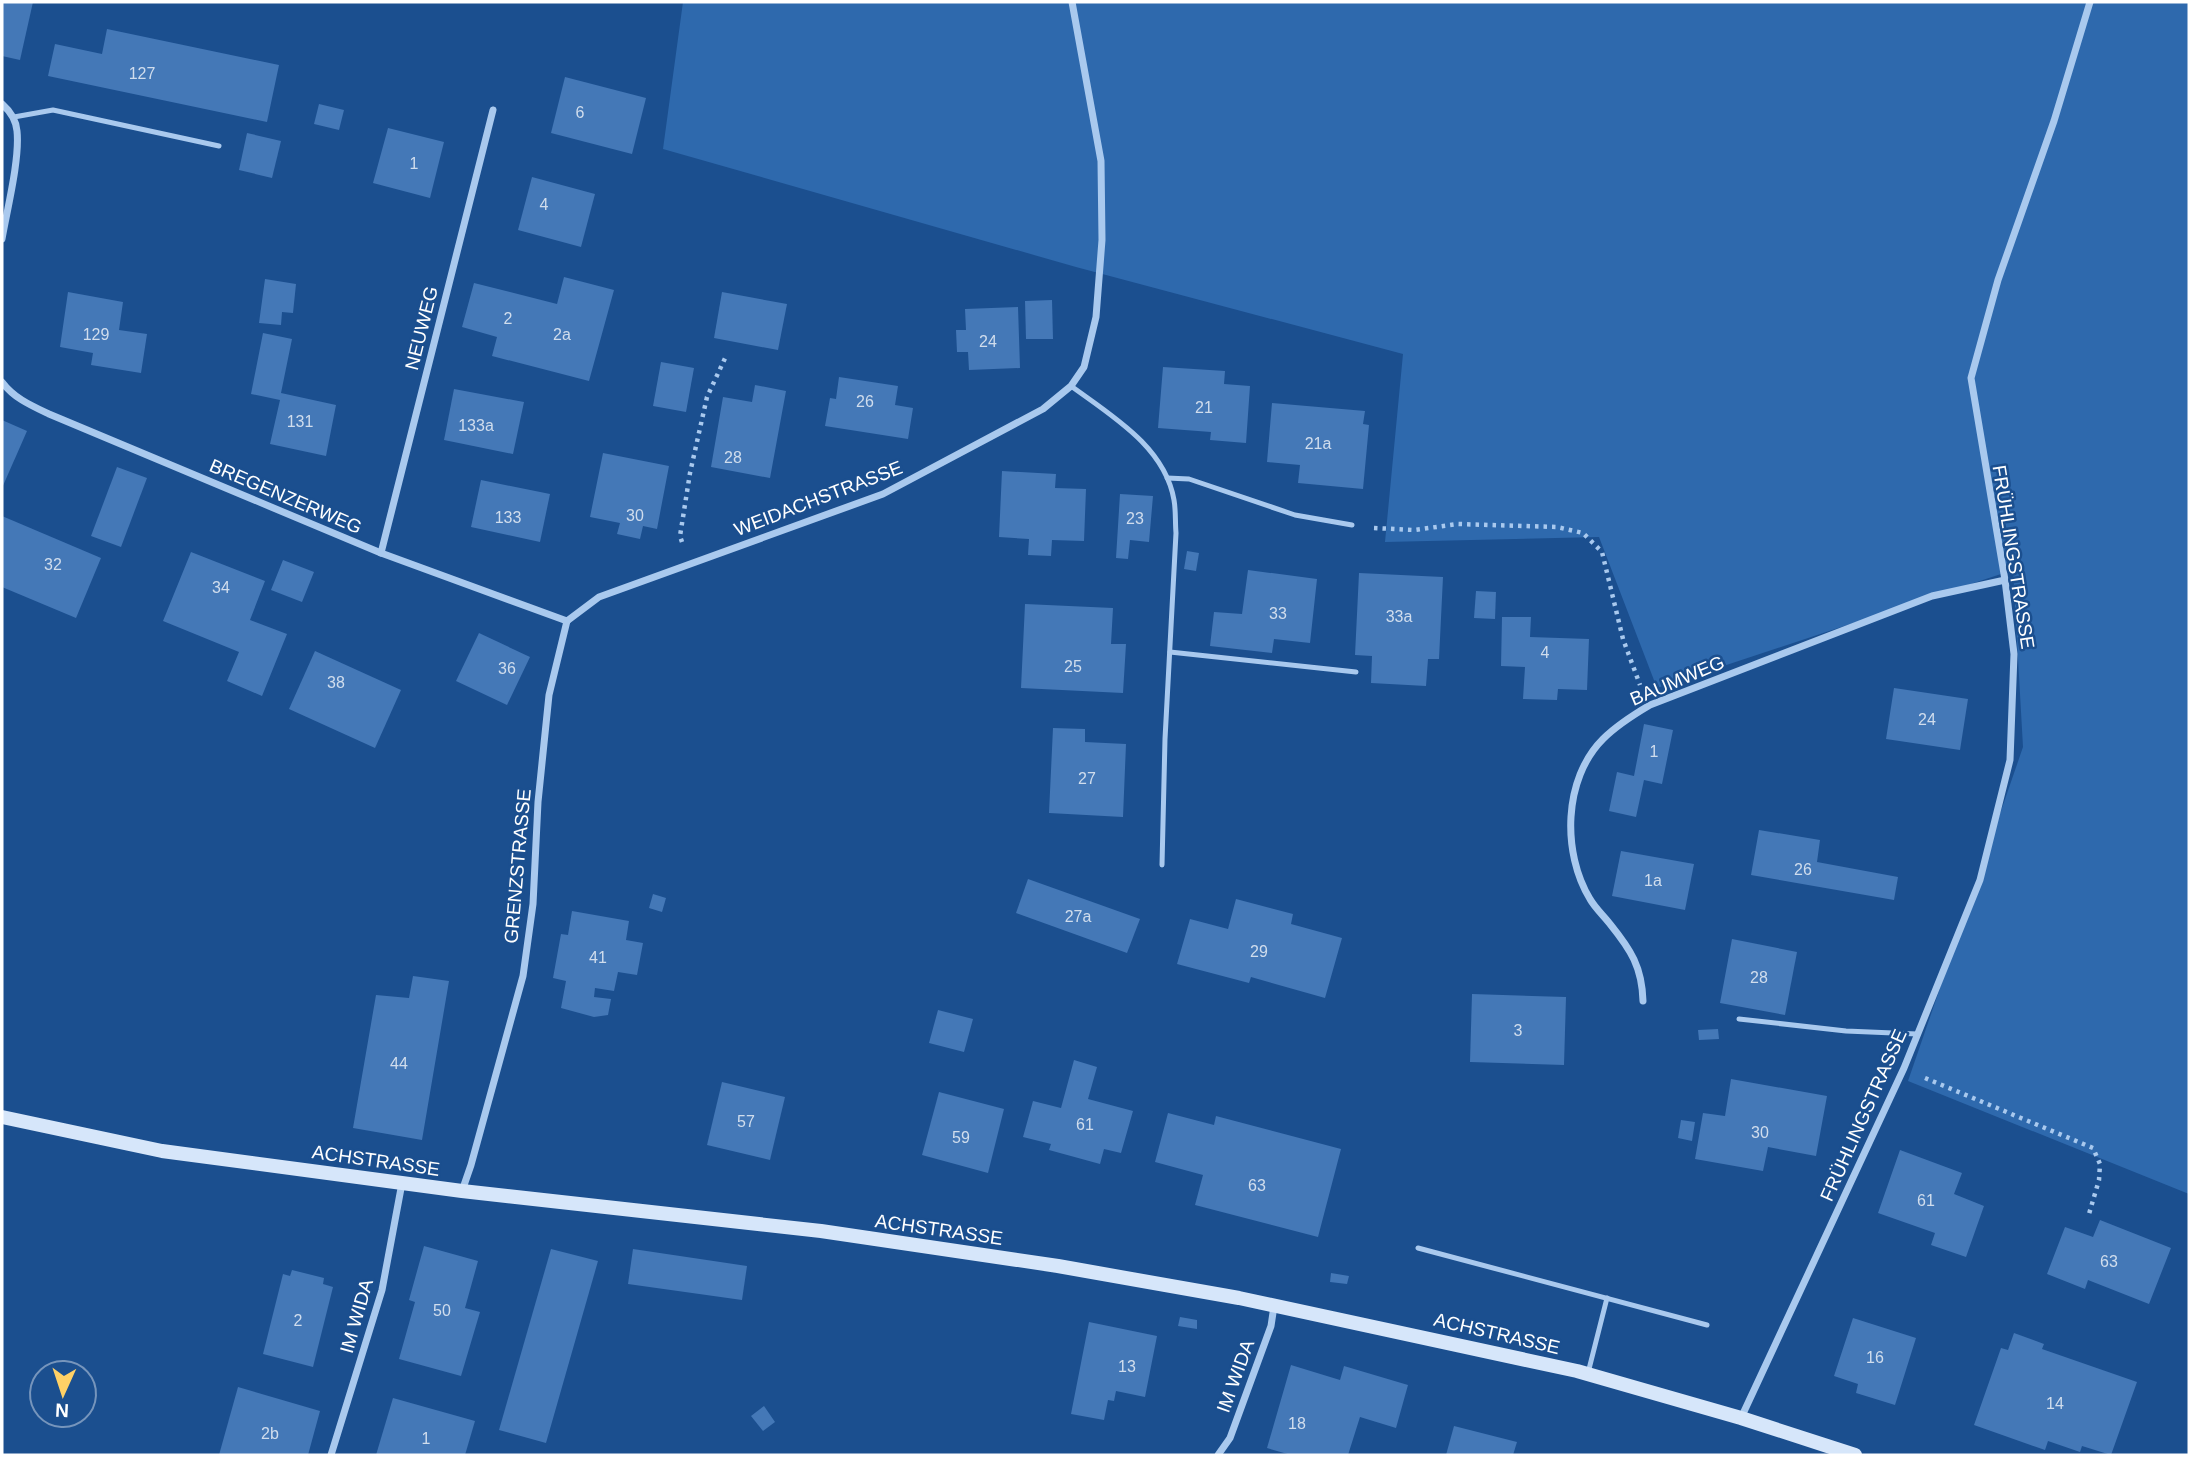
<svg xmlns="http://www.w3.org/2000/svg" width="2191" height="1457" viewBox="0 0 2191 1457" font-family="Arial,sans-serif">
  <rect width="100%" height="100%" fill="#1b4f8f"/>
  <polygon fill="#2e69ad" points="683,2 2189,2 2189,1194 1908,1081 2023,747 2013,570 1657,688 1599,537 1385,542 1403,354 1076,267 663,149"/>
  <g fill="#4478b7">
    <polygon points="2,2 33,2 20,60 2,56"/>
    <polygon points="107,29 279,65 267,122 48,76 55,44 102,54"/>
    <polygon points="565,77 646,98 632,154 551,133"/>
    <polygon points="319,104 344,110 339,130 314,124"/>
    <polygon points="388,128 444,142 430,198 373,183"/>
    <polygon points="247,133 281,141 272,178 239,170"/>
    <polygon points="532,177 595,194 581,247 518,230"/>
    <polygon points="564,277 614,290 589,381 492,356 497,337 462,327 474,283 557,304"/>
    <polygon points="265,279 296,284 293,313 282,312 281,325 259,323"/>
    <polygon points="68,292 123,302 119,330 147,334 141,373 91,365 93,353 60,347"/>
    <polygon points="722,292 787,304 778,350 714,338"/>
    <polygon points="1052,300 1053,339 1026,339 1025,301"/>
    <polygon points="1018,307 1020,368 969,370 968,352 957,352 956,330 966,330 965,309"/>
    <polygon points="263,333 292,339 281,393 336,405 326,456 270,444 280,400 251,394"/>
    <polygon points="661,362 694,368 686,412 653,406"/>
    <polygon points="1163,367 1225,371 1224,384 1250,386 1246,443 1210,440 1211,432 1158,428"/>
    <polygon points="839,377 898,386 895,405 913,408 908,439 825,426 830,398 836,399"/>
    <polygon points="755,385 786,391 770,478 711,467 723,397 752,402"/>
    <polygon points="454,389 524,402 513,454 444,440"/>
    <polygon points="1272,403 1365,411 1363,424 1369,425 1363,489 1298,483 1300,465 1267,462"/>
    <polygon points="2,420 27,431 2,488"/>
    <polygon points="603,453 669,466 657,529 643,526 640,539 617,534 620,523 590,517"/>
    <polygon points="117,467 147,478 121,547 91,536"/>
    <polygon points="1002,471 1056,474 1055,488 1086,489 1084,541 1052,540 1051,556 1028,555 1029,539 999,537"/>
    <polygon points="481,480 550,494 540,542 471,527"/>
    <polygon points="1120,494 1153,496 1149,542 1130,540 1128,559 1116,558"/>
    <polygon points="2,516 101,558 76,618 2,587"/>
    <polygon points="1187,551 1199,553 1196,571 1184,569"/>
    <polygon points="191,552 265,581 250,620 287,634 262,696 227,681 239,652 163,621"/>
    <polygon points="283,560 314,572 302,602 271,590"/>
    <polygon points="1248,570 1317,579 1310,643 1274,639 1272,653 1210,646 1214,612 1242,614"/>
    <polygon points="1359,573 1443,577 1439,659 1428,659 1426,686 1371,683 1372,656 1355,655"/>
    <polygon points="1476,591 1496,592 1495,619 1474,618"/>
    <polygon points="1025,604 1113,608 1111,644 1126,644 1123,693 1021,688"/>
    <polygon points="1502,617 1531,617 1530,637 1589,639 1587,690 1558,689 1557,700 1523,699 1525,667 1501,666"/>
    <polygon points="479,633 530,657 507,705 456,681"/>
    <polygon points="315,651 401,690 375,748 289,709"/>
    <polygon points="1894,688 1968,699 1960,750 1886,739"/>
    <polygon points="1644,724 1673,730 1662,784 1644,780 1636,817 1609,811 1617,772 1634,776"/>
    <polygon points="1053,728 1085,729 1085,742 1126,744 1123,817 1049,813"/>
    <polygon points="1759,830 1820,840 1817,862 1898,877 1894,900 1751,875"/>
    <polygon points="1621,851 1694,864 1685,910 1612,896"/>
    <polygon points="1028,879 1140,919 1127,953 1016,913"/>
    <polygon points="653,894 666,898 662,912 649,908"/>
    <polygon points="1236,899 1293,914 1291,924 1342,938 1325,998 1251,977 1249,983 1177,964 1190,919 1228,929"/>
    <polygon points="572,911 629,921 626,940 643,943 637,975 618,972 614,991 595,988 594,997 611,999 608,1015 594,1017 561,1008 566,981 553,978 561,934 568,935"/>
    <polygon points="1732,939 1797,952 1785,1015 1720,1003"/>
    <polygon points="413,976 449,981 422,1140 353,1128 376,995 409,998"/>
    <polygon points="1472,994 1566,997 1564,1065 1470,1062"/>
    <polygon points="938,1010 973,1019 964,1052 929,1043"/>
    <polygon points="1718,1029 1719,1039 1699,1040 1698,1030"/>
    <polygon points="1074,1060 1097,1067 1088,1099 1133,1111 1121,1153 1104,1149 1100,1164 1049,1150 1051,1144 1023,1137 1033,1101 1061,1108"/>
    <polygon points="1731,1079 1827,1096 1816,1156 1768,1147 1763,1171 1695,1159 1703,1113 1725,1116"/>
    <polygon points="722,1082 785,1097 770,1160 707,1145"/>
    <polygon points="939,1092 1004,1109 988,1173 922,1155"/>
    <polygon points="1168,1113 1214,1125 1216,1116 1341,1149 1318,1237 1195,1205 1203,1175 1155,1162"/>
    <polygon points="1681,1120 1695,1122 1692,1141 1678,1138"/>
    <polygon points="1900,1150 1962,1173 1954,1194 1984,1206 1966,1257 1931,1245 1935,1233 1878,1213"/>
    <polygon points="2100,1220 2171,1248 2149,1304 2088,1280 2085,1289 2047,1274 2065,1227 2093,1237"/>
    <polygon points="424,1246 478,1261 465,1308 480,1312 461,1376 399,1359 415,1302 409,1300"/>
    <polygon points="551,1249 598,1261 546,1443 499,1430"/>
    <polygon points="633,1249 747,1266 742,1300 628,1284"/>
    <polygon points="292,1270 324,1278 323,1284 333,1287 313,1367 263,1354 283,1274 290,1276"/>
    <polygon points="1331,1273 1349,1276 1347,1284 1330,1282"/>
    <polygon points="1180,1317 1197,1320 1197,1329 1178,1326"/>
    <polygon points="1853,1318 1916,1338 1895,1405 1856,1393 1858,1384 1834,1376"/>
    <polygon points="1089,1322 1157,1336 1145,1397 1116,1391 1114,1401 1108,1400 1104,1420 1071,1414"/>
    <polygon points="2014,1333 2044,1344 2042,1349 2137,1382 2111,1455 2082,1446 2080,1452 2048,1441 2045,1450 1974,1425 2001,1348 2008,1350"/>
    <polygon points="1291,1365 1340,1380 1344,1366 1408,1385 1396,1428 1360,1417 1348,1455 1291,1455 1267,1448"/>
    <polygon points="238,1387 320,1411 308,1455 219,1455"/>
    <polygon points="393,1398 475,1421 465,1455 376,1455"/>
    <polygon points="764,1406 775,1422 763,1431 751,1416"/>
    <polygon points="1454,1426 1517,1442 1513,1455 1446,1455"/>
  </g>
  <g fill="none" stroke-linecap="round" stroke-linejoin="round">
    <g stroke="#a9c9ee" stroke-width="4.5" stroke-dasharray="3.5 5" stroke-linecap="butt">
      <polyline points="1374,528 1414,530 1458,524 1557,527 1583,533 1602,552 1623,639 1640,685"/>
      <polyline points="682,542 680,536 690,473 707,397 727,354"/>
      <polyline points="1925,1078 2093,1148 2100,1164 2099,1180 2089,1214"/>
    </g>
    <g stroke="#a9c9ee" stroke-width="5">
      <polyline points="14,117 53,110 219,146"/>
      <path d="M1071,386C1112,416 1165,447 1174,500C1176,511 1175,522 1176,533L1165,739L1162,865"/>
      <polyline points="1167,478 1189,479 1295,515 1352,525"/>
      <polyline points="1170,652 1356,672"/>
      <polyline points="1739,1019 1846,1031 1917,1034"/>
      <polyline points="1418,1248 1707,1325"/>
      <polyline points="1588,1373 1607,1298"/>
    </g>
    <g stroke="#a9c9ee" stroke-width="7">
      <path d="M2,104C10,111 16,120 17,131C20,159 7,210 2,239"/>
      <path d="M2,382C14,398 30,405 49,414L381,553L567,621"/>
      <polyline points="381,553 493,110"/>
      <polyline points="567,621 599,597 883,494 1043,409 1071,386 1084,367 1096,317 1102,240 1101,161 1072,2"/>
      <path d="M1643,1001C1642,967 1631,950 1610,924C1604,916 1595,908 1590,899C1562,853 1563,779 1603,739C1617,725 1633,715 1650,705L1932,596L2005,580"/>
      <polyline points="462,1191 471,1165 523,976 533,904 538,802 549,695 567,621"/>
      <polyline points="1741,1418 1904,1068 1980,880 2010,760 2014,654 2005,580 1971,378 1998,280 2054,121 2090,2"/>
      <polyline points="331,1455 382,1290 402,1183"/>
      <polyline points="1218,1455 1230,1438 1271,1326 1274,1306"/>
    </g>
    <polyline stroke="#d6e6fa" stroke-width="14" points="2,1117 162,1151 462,1191 821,1231 1058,1266 1239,1298 1577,1371 1741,1418 1855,1455"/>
  </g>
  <g text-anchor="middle" stroke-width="5" stroke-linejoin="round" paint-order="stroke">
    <g font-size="16" fill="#d0dded">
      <text x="142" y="79">127</text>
      <text x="580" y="118">6</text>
      <text x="414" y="169">1</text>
      <text x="544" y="210">4</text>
      <text x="508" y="324">2</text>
      <text x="96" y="340">129</text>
      <text x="562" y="340">2a</text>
      <text x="988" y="347">24</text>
      <text x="865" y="407">26</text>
      <text x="1204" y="413">21</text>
      <text x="300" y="427">131</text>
      <text x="476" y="431">133a</text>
      <text x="1318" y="449">21a</text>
      <text x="733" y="463">28</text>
      <text x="635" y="521">30</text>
      <text x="508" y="523">133</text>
      <text x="1135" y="524">23</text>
      <text x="53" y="570">32</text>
      <text x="221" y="593">34</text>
      <text x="1278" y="619">33</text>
      <text x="1399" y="622">33a</text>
      <text x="1545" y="658">4</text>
      <text x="1073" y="672">25</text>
      <text x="507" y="674">36</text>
      <text x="336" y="688">38</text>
      <text x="1927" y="725">24</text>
      <text x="1654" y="757">1</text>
      <text x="1087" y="784">27</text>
      <text x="1803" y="875">26</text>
      <text x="1653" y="886">1a</text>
      <text x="1078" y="922">27a</text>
      <text x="1259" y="957">29</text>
      <text x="598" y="963">41</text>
      <text x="1759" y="983">28</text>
      <text x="1518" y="1036">3</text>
      <text x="399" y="1069">44</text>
      <text x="746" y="1127">57</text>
      <text x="1085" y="1130">61</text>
      <text x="1760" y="1138">30</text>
      <text x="961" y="1143">59</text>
      <text x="1257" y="1191">63</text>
      <text x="1926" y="1206">61</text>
      <text x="2109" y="1267">63</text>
      <text x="442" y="1316">50</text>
      <text x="298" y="1326">2</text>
      <text x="1875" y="1363">16</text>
      <text x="1127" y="1372">13</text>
      <text x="2055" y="1409">14</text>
      <text x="1297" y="1429">18</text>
      <text x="270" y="1439">2b</text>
      <text x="426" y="1444">1</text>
    </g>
    <g font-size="19" fill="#fff" stroke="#1b4f8f">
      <text transform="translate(421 328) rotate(-76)" y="7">NEUWEG</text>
      <text transform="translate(286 496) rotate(23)" y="7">BREGENZERWEG</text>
      <text transform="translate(818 498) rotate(-21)" y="7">WEIDACHSTRASSE</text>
      <text transform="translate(2014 557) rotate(81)" y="7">FRÜHLINGSTRASSE</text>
      <text transform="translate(1677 680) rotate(-23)" y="7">BAUMWEG</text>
      <text transform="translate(517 866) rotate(-85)" y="7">GRENZSTRASSE</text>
      <text transform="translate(1863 1115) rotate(-66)" y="7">FRÜHLINGSTRASSE</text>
      <text transform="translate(376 1160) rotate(8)" y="7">ACHSTRASSE</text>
      <text transform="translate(939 1229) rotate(8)" y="7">ACHSTRASSE</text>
      <text transform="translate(356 1316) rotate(-74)" y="7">IM WIDA</text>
      <text transform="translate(1497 1333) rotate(13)" y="7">ACHSTRASSE</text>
      <text transform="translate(1235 1376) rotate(-70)" y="7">IM WIDA</text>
    </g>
  </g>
  <rect width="2191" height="1457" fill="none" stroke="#ffffff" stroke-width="7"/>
  <g transform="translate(63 1394) rotate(183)"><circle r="33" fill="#1b4f8f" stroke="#7695bc" stroke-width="2"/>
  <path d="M0-5L12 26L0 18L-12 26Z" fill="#ffd166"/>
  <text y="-10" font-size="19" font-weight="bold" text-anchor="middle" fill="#ffffff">N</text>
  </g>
</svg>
